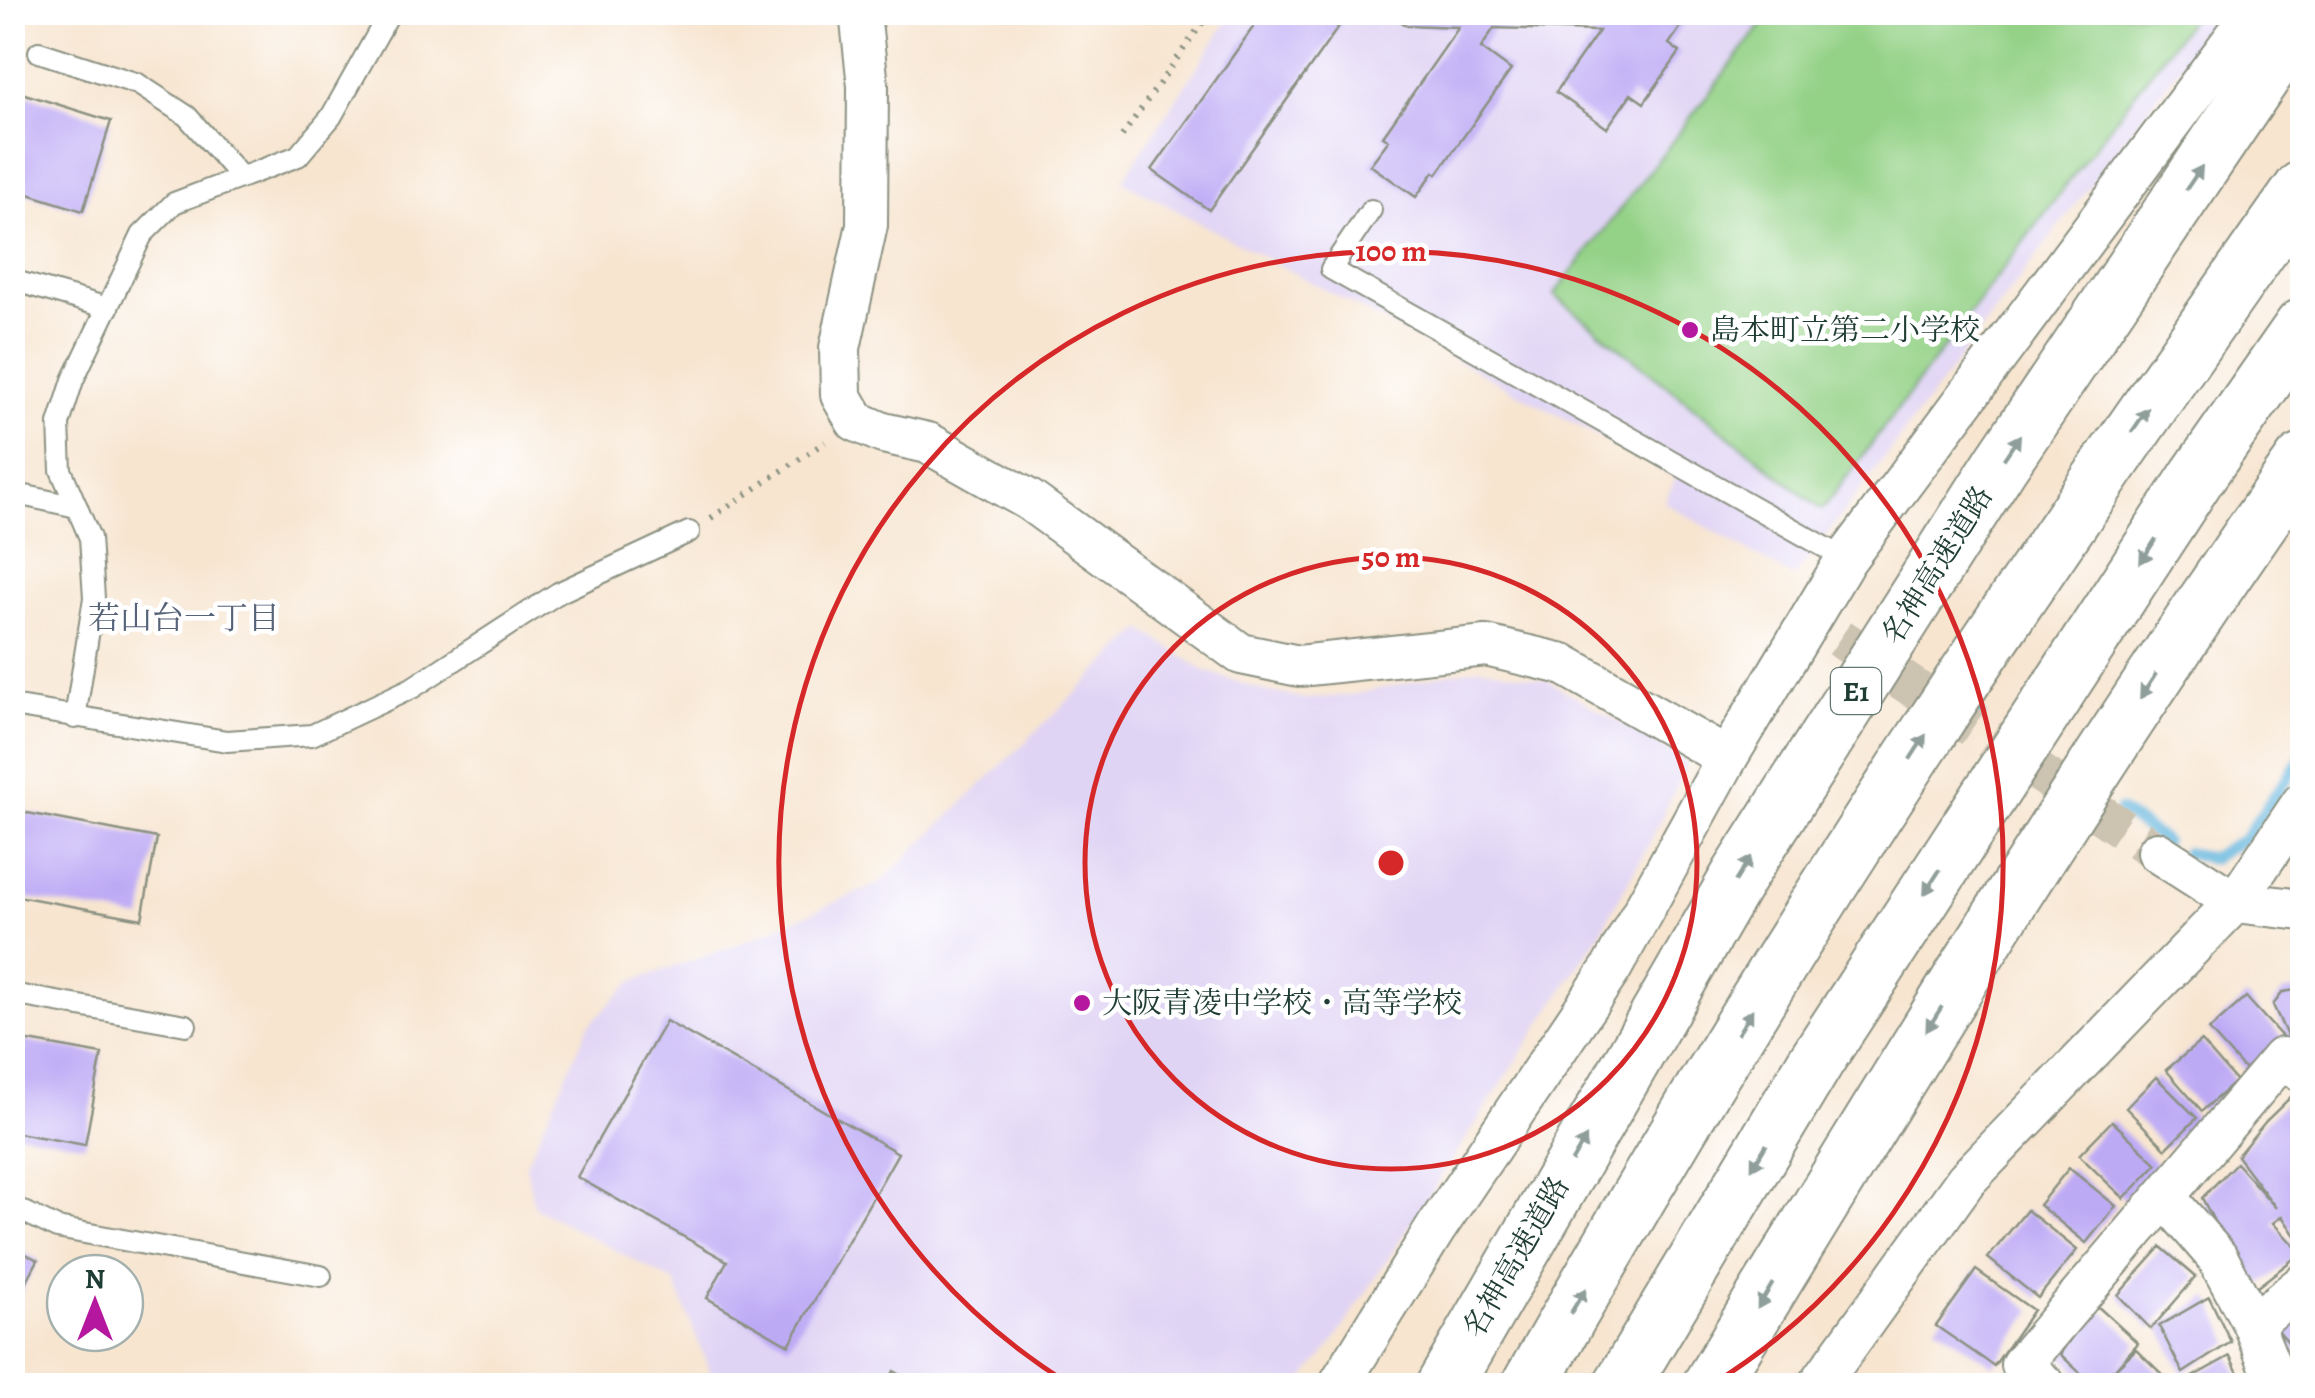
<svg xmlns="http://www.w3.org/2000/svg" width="2315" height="1398" viewBox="0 0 2315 1398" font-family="Alegreya,'Noto Serif JP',serif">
  <rect width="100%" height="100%" fill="#fff"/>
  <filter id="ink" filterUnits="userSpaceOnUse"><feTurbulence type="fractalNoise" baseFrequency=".01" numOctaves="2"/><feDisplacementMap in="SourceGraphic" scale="20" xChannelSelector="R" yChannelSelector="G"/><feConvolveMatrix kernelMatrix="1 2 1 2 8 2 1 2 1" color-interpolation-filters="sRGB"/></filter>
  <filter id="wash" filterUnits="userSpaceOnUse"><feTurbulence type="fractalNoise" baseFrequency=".0048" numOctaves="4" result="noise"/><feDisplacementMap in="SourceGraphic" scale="40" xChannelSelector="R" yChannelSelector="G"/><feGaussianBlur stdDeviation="2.25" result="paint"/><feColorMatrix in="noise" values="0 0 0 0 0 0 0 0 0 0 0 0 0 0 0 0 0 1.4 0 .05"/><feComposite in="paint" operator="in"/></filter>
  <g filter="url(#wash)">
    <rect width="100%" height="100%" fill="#f7e5d0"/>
    <g fill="#e0d4f4">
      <polygon points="1233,13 2220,13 1794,578 1664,502 1676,478 1122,181"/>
      <polygon points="1142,629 1203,670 1261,690 1306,699 1352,695 1480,667 1547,680 1688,762 1649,844 1598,936 1333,1343 1300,1385 715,1385 675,1282 534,1207 526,1164 589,1025 633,981 736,945 880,883"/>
    </g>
    <polygon fill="#94d287" stroke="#5a885e" stroke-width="2.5" points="1771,13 2195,13 1822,510 1554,295"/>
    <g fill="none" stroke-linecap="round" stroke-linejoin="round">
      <g stroke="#60b4dc" stroke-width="12">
        <polyline points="1975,714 1979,716"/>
        <polyline points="2120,811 2164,841"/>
        <polyline points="2186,853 2212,858 2245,838 2302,757"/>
      </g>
    </g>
    <g id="blocks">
      <g fill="#bdaaf5">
        <polygon points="1264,12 1349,12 1209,210 1152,170"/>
        <polygon points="1387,12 1691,12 1669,44 1680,52 1644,103 1631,94 1607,128 1556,92 1599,31 1494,28 1481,48 1511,70 1437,174 1434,172 1416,197 1370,165 1389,140 1383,136 1459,27 1406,25"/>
        <polygon points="12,90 111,121 83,211 12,189"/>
        <polygon points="12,810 157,838 142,919 12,895"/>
        <polygon points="2302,989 2302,1047 2288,1038 2273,1005 2283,992"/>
        <polygon points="2246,997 2284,1039 2247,1072 2209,1030"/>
        <polygon points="666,1021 898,1153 789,1345 707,1298 727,1261 577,1177"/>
        <polygon points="12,1038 102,1054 85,1145 12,1132"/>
        <polygon points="2201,1041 2236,1081 2202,1111 2166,1070"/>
        <polygon points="2156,1077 2197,1118 2166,1149 2126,1108"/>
        <polygon points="2302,1086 2302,1246 2282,1216 2273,1223 2301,1253 2256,1288 2231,1254 2202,1198 2236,1163 2276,1208 2237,1156 2266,1121"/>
        <polygon points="2112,1121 2157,1164 2124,1199 2079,1155"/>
        <polygon points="2069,1168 2116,1206 2086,1243 2039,1205"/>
        <polygon points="2027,1210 2077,1250 2038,1298 1988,1258"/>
        <polygon points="12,1247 38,1260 12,1309"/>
        <polygon points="2161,1247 2196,1277 2151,1329 2118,1295"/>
        <polygon points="1976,1270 2033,1310 1994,1366 1936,1326"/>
        <polygon points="2209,1297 2231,1342 2183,1373 2159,1326"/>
        <polygon points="2095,1304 2138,1343 2114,1370 2136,1349 2168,1380 2164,1386 2094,1386 2060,1354"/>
        <polygon points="2302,1307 2302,1358 2277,1329"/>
        <polygon points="2230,1356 2244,1386 2176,1386"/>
        <polygon points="894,1371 920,1386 886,1386"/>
      </g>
    </g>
  </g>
  <g filter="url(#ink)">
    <use href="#blocks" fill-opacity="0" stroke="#8b9182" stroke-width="2.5"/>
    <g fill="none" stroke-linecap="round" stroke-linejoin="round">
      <polyline stroke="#ccc3b1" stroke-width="40" stroke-dasharray="40 20" stroke-linecap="butt" points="1840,638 2157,852"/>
      <g stroke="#8b9182" stroke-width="24">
        <g id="service">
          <polyline points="39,52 138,84 187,116 240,176"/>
          <polyline points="1371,210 1331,269 1846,559"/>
          <polyline points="12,280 108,308"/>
          <polyline points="12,493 77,507"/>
          <polyline points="12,706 227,741 312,735 412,688 558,593 689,532"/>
          <polyline points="75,718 94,598 90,538 61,470 59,424 73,380 142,235 174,203 298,156 331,117 390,12"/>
          <polyline points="12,994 186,1025"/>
          <polyline points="12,1206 57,1228 321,1276"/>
        </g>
      </g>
      <g stroke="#8b9182" stroke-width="44">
        <g id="minor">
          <polyline points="860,12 868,86 867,225 840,348 841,395 856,421 883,433 928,443 1029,500 1241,654 1299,666 1486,646 1563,664 1727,758"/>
          <polyline points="2157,852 2235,902 2302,910"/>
          <polyline points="2165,1197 2217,1257 2253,1324 2278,1386"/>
          <polyline points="2253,1324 2302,1285"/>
          <polyline points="1338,1386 1436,1228 1611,969 1727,758 1846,559 2254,12"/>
          <polyline points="1818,1386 1966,1180 2235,902 2302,803"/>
          <polyline points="2046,1386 2021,1365 2282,1058 2302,1072"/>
        </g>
      </g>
      <g stroke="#8b9182" stroke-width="59">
        <g id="motorway">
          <polyline points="1444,1386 1740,874 2001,464 2302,18"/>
          <path d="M1529,1386C1652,1170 1781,956 1918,748C2042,559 2172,374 2302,189"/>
          <polyline points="1621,1386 1816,1061 2197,477 2302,327"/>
          <path d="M1710,1386C1901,1073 2091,761 2302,462"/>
        </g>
      </g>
      <g stroke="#8b9182" stroke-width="6" stroke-dasharray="2.5 8" stroke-linecap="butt">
        <polyline points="1122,136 1210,12"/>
        <polyline points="711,518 825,442"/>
      </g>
      <use href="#service" stroke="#fff" stroke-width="20"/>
      <use href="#minor" stroke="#fff" stroke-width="40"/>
      <use href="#motorway" stroke="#fff" stroke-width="55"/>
    </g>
    <defs><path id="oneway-solid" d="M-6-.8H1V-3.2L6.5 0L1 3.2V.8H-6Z" transform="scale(2.5)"/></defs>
    <g fill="#8f9e9a">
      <use href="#oneway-solid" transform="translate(2194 178) rotate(-56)"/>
      <use href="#oneway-solid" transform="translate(2140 420) rotate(-55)"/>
      <use href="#oneway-solid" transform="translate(2012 447) rotate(-56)"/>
      <use href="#oneway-solid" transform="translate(2148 551) rotate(123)"/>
      <use href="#oneway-solid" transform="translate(2148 686) rotate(123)"/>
      <use href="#oneway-solid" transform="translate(1918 747) rotate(-57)"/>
      <use href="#oneway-solid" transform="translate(1743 869) rotate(-58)"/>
      <use href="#oneway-solid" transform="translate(1932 882) rotate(123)"/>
      <use href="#oneway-solid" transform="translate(1934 1019) rotate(122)"/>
      <use href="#oneway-solid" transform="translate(1745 1022) rotate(-59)"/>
      <use href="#oneway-solid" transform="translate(1579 1149) rotate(-60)"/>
      <use href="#oneway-solid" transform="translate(1759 1157) rotate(121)"/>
      <use href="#oneway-solid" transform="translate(1765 1296) rotate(121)"/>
      <use href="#oneway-solid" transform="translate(1578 1301) rotate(-59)"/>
    </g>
  </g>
  <g fill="none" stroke="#d62828" stroke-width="5">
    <circle cx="1391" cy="863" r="306"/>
    <path d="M1071 1385A612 612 0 1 1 1711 1385"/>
  </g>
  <g fill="#b5179e" stroke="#fff" stroke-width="4">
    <circle cx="1690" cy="330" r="10"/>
    <circle cx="1082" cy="1003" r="10"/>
  </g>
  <g text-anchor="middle" stroke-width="9" stroke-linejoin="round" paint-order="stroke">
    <rect fill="#fff" stroke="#627771" stroke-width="2.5" x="1831" y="668" width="50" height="46" rx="8"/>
    <g font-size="28" font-weight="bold" fill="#1f3d34">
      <text x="1856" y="701">E1</text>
    </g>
    <g font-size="30" fill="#1f3d34" stroke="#fff" text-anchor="start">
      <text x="1710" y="340">島本町立第二小学校</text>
      <text x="1102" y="1013">大阪青凌中学校・高等学校</text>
    </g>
    <g font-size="30" fill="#1f3d34" stroke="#fff">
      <text transform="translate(1937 565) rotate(-58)" y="10">名神高速道路</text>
      <text transform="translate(1516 1257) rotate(-60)" y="10">名神高速道路</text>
    </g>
    <g font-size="32" fill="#566378" stroke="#fff">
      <text x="184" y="629">若山台一丁目</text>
    </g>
  </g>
  <circle cx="1391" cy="863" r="15" fill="#d62828" stroke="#fff" stroke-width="5"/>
  <g font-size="30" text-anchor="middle" font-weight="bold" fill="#d62828" stroke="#fff" stroke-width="9" stroke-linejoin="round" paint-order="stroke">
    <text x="1391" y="261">100 m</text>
    <text x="1391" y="567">50 m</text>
  </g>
  <rect width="2315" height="1398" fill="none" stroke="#fff" stroke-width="50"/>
  <g transform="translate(95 1303)"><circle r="48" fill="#ffffff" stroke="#a5b1ae" stroke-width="2.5"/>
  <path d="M0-8L18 38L0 25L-18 38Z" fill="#b5179e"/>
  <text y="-15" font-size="28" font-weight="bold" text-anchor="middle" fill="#1f3d34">N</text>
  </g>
</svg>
